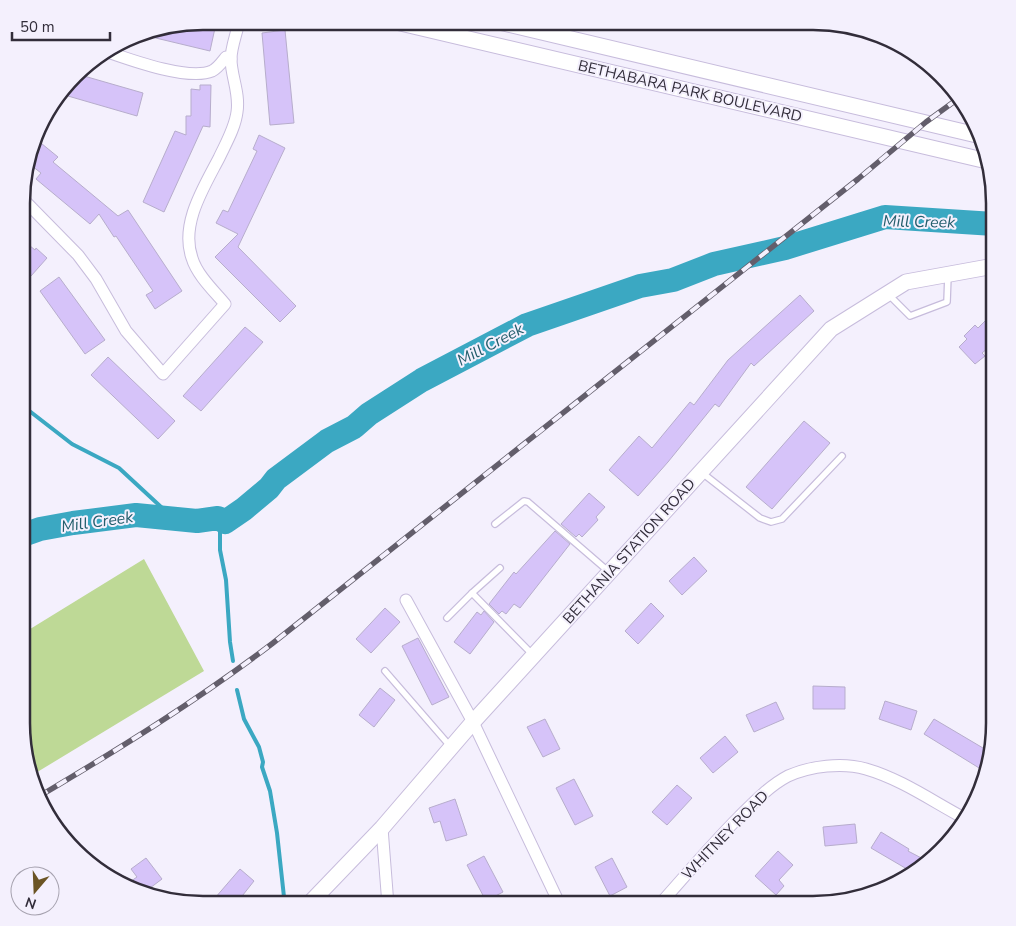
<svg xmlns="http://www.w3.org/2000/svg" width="1016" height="926" viewBox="0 0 1016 926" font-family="'Nunito Sans',sans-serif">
  <rect width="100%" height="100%" fill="#f4f0fd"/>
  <path fill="#bed996" d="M144,559L204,671L34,774C15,738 22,676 22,634Z"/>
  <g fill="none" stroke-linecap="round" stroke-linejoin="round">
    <g stroke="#3ba8c2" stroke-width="4">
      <polyline points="23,406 72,444 119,468 173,518"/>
      <polyline points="225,522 220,532 220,550 226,580 230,642 233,661"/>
      <polyline points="237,690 244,719 259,747 263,762 262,767 270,791 277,833 284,897"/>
    </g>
    <polyline stroke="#3ba8c2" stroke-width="24" points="23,535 40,529 73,523 136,515 197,521 218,518 225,522 244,509 269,488 276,479 327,441 354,427 369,414 422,380 527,325 640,286 673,280 714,264 785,248 885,217 994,224"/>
  </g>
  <g fill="#d6c3f9" stroke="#b7adcc">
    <polygon points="193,23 215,28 210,51 139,34 144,31"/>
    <polygon points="285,30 294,123 270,125 262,33"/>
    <polygon points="77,74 143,93 137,116 61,94"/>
    <polygon points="200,85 211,85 210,127 203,126 164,212 143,202 175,131 186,135 186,116 191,116 191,89 200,90"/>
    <polygon points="259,135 285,148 238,247 296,306 280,322 215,257 238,234 216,223 223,210 228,212 257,151 253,149"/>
    <polygon points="36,139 58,157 53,162 118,216 128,210 182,291 155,309 146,295 153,291 116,236 114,237 99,214 90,224 36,179 41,173 27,162"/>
    <polygon points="24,241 35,250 36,248 47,258 31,276 24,270"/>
    <polygon points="59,277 105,340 85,354 40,291"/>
    <polygon points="800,295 814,311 754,366 751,363 719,407 715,404 668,462 638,496 609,470 639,436 652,448 690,402 694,405 728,360"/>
    <polygon points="988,318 994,324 994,343 982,353 985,356 975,364 959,347 967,339 964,336 975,325 978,328"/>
    <polygon points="245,327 263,342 201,411 183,396"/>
    <polygon points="108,357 175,421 158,439 91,375"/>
    <polygon points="804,421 830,443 772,509 746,487"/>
    <polygon points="589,493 605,507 596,517 598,520 582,537 579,534 576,537 561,524"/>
    <polygon points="555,531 570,544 520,608 514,604 506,614 502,611 499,614 489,604 514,572 516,574"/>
    <polygon points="694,557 707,571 682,595 669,581"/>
    <polygon points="651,603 664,616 638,644 625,631"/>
    <polygon points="385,608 400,622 371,653 356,639"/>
    <polygon points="484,611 494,622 470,654 454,642 477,612 481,615"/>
    <polygon points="418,638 449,697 432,705 402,646"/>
    <polygon points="813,686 845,687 845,709 813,709"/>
    <polygon points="380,688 395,700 374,727 359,715"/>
    <polygon points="885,701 917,711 911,730 879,719"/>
    <polygon points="776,702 784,719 754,732 746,715"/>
    <polygon points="545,719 560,749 543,757 527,727"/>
    <polygon points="934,719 983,748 988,740 991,741 984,771 924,734"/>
    <polygon points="725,736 738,752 713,773 700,758"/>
    <polygon points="574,779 593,816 575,825 556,788"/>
    <polygon points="677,785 692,798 667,825 652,812"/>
    <polygon points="455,799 467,835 446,841 440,821 434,823 429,808"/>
    <polygon points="855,824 857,843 825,846 823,827"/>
    <polygon points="881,832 909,849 908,851 929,862 912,872 871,848"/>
    <polygon points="778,851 793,865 779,880 784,886 776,895 755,876"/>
    <polygon points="484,856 503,892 486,901 467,865"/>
    <polygon points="146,858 162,879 146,891 124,886 137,877 131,869"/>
    <polygon points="612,858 627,887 610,896 595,867"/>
    <polygon points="240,869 254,881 235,905 223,905 215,898"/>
  </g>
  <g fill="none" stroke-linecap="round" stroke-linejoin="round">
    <g stroke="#c7bcdc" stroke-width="8">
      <g id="service">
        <polyline points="888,294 910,316 947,302 948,275"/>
        <polyline points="701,472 760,518 771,522 782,519 842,456"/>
        <polyline points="495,524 524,501 528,502 608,571"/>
        <polyline points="472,593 500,568"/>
        <polyline points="447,618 472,593 532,654"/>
        <polyline points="385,671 450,746"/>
      </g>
    </g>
    <g stroke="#c7bcdc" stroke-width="13">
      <g id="minor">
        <path d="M108,52C131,60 189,81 212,71C218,68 222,62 226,57L231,59"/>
        <path d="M25,201L78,255L96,279L126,331L163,374L225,304C214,291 197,275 192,258C180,224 204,187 219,158C226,143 235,128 237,112C240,93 231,76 231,59C231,47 237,33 239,21"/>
        <polyline points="406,600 473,722 560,905"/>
        <polyline points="382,828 388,905"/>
        <path d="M660,904C686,875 711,845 739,817C753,803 769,786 788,776C811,766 842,762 866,769C901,779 932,801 964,818"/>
      </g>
    </g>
    <g stroke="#c7bcdc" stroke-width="17">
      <g id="tertiary">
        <polyline points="392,21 987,161"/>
        <polyline points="495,21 981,136"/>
        <polyline points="308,905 382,828 473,722 831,329 906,282 994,266"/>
      </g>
    </g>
    <use href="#service" stroke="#fff" stroke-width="5.5"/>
    <use href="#minor" stroke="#fff" stroke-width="11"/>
    <use href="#tertiary" stroke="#fff" stroke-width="15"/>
    <g stroke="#635e6b" stroke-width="5.5">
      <path id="rail" d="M38,797C119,749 198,700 273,643L858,179L926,122L959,98"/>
    </g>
    <use href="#rail" stroke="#f4f0fd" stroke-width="4" stroke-dasharray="11" stroke-linecap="butt"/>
  </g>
  <g text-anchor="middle" stroke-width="4" stroke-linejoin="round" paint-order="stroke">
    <g font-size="15" fill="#322d3a" stroke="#f4f0fd">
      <text transform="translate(690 91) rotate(13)" y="5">BETHABARA PARK BOULEVARD</text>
      <text transform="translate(629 551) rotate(-48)" y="5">BETHANIA STATION ROAD</text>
      <text transform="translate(725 835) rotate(-46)" y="5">WHITNEY ROAD</text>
    </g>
    <g font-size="16" font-style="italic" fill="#235e6c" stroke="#f4f0fd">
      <text transform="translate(919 221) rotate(1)" y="6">Mill Creek</text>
      <text transform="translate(490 344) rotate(-28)" y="6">Mill Creek</text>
      <text transform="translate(97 521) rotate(-8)" y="6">Mill Creek</text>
    </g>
  </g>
  <path d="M0 0H1016V926H0ZM203 30H813A173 173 0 0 1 986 203V723A173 173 0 0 1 813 896H203A173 173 0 0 1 30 723V203A173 173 0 0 1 203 30Z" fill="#f4f0fd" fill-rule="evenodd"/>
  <path fill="none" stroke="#322d3a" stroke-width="2.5" d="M203 30H813A173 173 0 0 1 986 203V723A173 173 0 0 1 813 896H203A173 173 0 0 1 30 723V203A173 173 0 0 1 203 30Z"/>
  <g transform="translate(35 891) rotate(199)"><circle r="24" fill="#f4f0fd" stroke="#a6a2af"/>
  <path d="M0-4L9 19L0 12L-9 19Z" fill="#6b5424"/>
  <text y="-8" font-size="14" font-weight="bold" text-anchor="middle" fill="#322d3a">N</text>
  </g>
  <path d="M12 32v8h98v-8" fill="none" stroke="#322d3a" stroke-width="2.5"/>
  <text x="20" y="32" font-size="15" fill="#322d3a" stroke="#f4f0fd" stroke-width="4" paint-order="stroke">50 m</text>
</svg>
